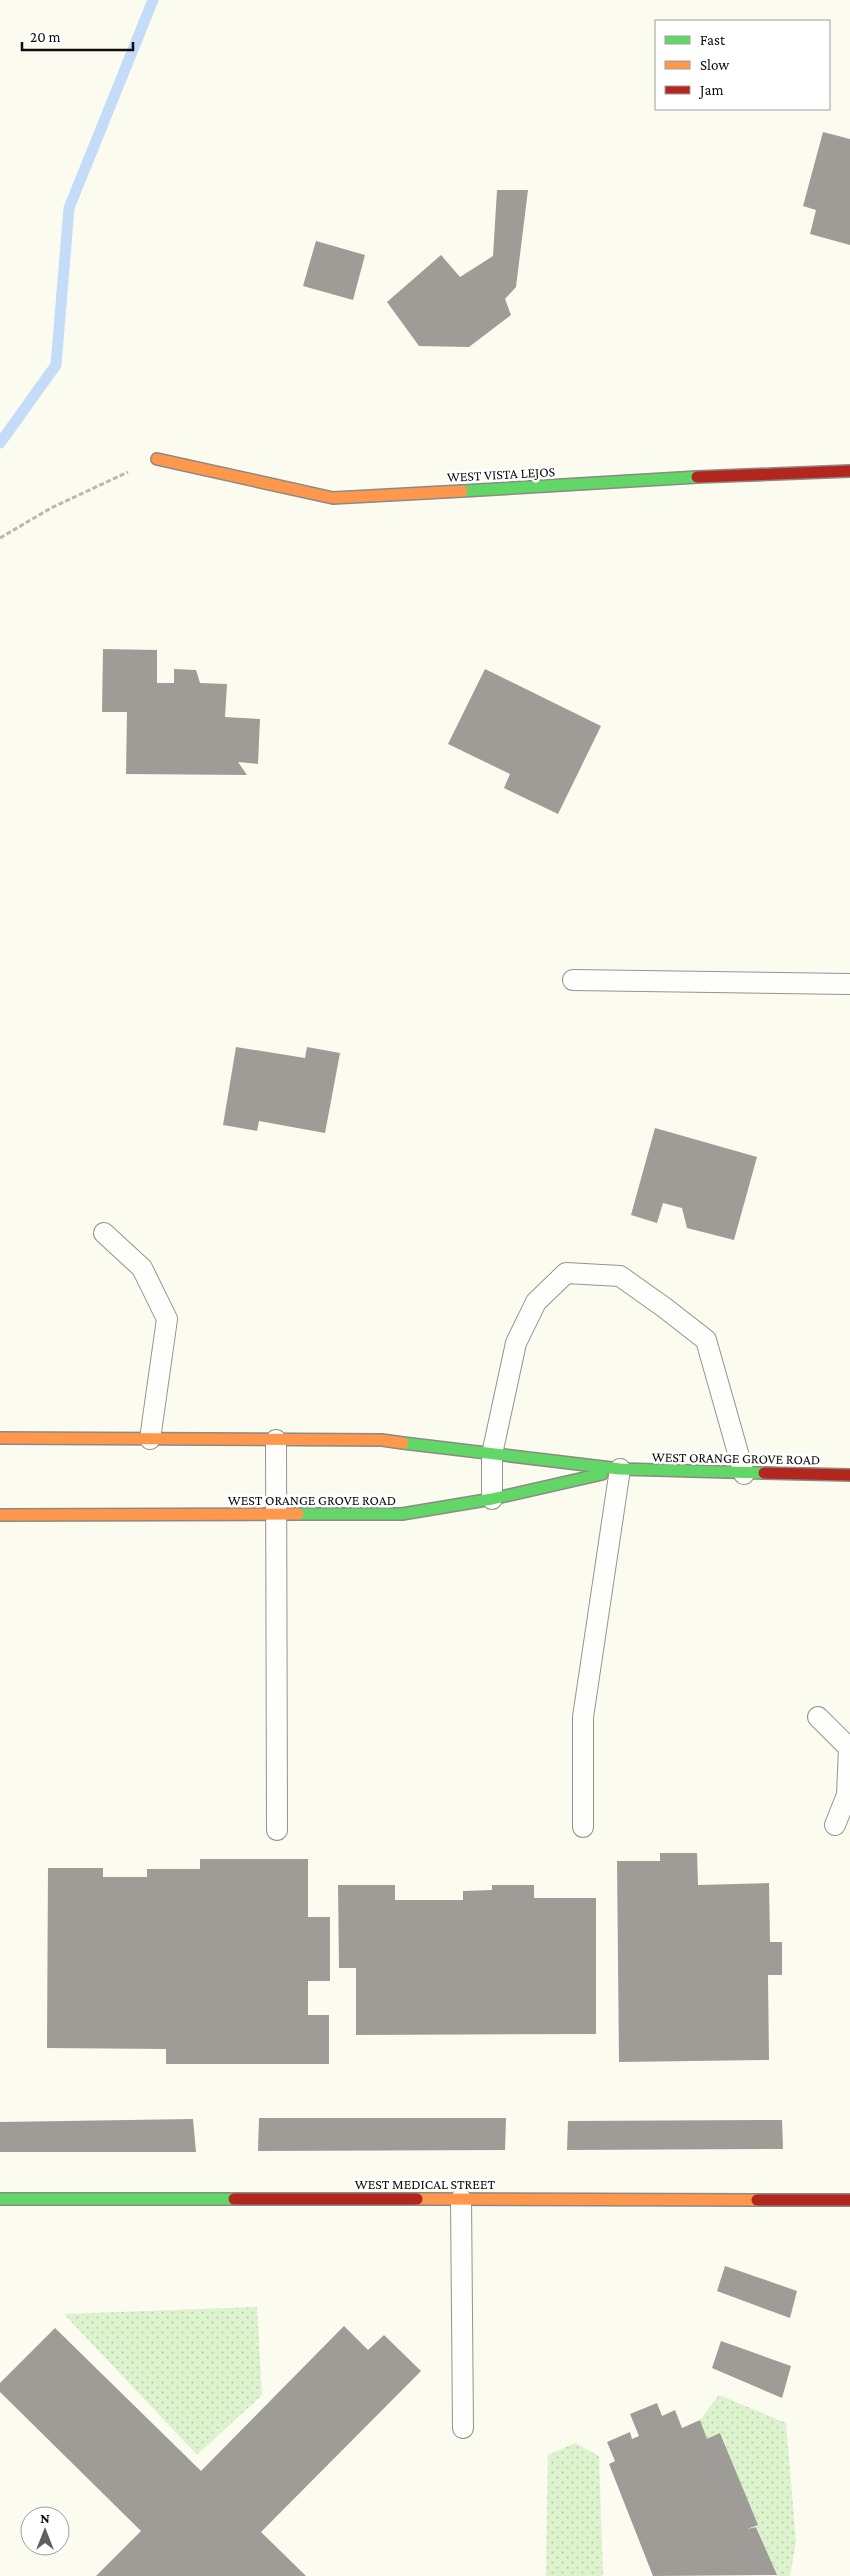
<svg xmlns="http://www.w3.org/2000/svg" width="850" height="2576" viewBox="0 0 850 2576" font-family="'Crimson Pro',serif">
  <defs>
    <pattern id="grass-dots" width="8" height="8" patternUnits="userSpaceOnUse" patternTransform="scale(1.25)"><rect width="8" height="8" fill="#ddf3ce"/><path d="M2 2h.1M6 6h.1" fill="none" stroke="#bccfb0" stroke-width="1.8" stroke-linecap="round"/></pattern>
  </defs>
  <rect width="100%" height="100%" fill="#fbfbf0"/>
  <g fill="url(#grass-dots)">
    <polygon points="257,2307 262,2395 197,2455 64,2314"/>
    <polygon points="719,2395 786,2423 796,2542 790,2576 776,2576 721,2433 707,2439 700,2420"/>
    <polygon points="575,2443 599,2456 603,2576 546,2576 548,2455"/>
  </g>
  <g fill="none" stroke-linecap="round" stroke-linejoin="round">
    <polyline stroke="#c4dcf8" stroke-width="11" points="0,443 56,365 69,208 153,0"/>
  </g>
  <g fill="#9e9c96">
    <polygon points="823,132 850,139 850,245 810,234 816,210 803,206"/>
    <polygon points="497,190 528,190 516,287 505,299 511,315 469,347 419,346 387,302 441,255 460,277 493,256"/>
    <polygon points="316,241 365,255 353,300 303,286"/>
    <polygon points="103,649 157,650 157,683 174,683 174,669 196,670 200,683 227,684 225,717 260,719 258,764 238,762 247,775 126,774 127,712 102,712"/>
    <polygon points="485,669 601,726 558,814 504,788 510,774 448,744"/>
    <polygon points="236,1047 305,1058 307,1047 340,1053 325,1133 259,1121 257,1131 223,1125"/>
    <polygon points="655,1128 757,1157 734,1240 687,1228 682,1208 663,1203 657,1223 631,1215"/>
    <polygon points="660,1853 697,1853 698,1885 769,1883 770,1942 782,1942 782,1975 768,1975 769,2060 619,2062 617,1861 660,1861"/>
    <polygon points="200,1859 308,1859 308,1917 330,1917 330,1981 308,1981 308,2015 329,2015 329,2064 166,2064 166,2049 47,2048 48,1868 103,1868 103,1877 147,1877 147,1869 200,1869"/>
    <polygon points="338,1885 395,1885 395,1900 463,1900 463,1891 492,1890 492,1885 534,1885 534,1898 596,1898 596,2034 356,2035 356,1968 339,1968"/>
    <polygon points="259,2118 506,2118 505,2150 258,2151"/>
    <polygon points="193,2119 196,2152 0,2152 0,2122"/>
    <polygon points="782,2120 783,2149 567,2150 568,2121"/>
    <polygon points="725,2266 797,2291 790,2318 717,2291"/>
    <polygon points="344,2326 368,2350 384,2335 421,2371 261,2532 306,2576 96,2576 141,2531 0,2392 0,2383 55,2328 201,2471"/>
    <polygon points="721,2341 791,2366 782,2398 712,2368"/>
    <polygon points="657,2403 662,2416 675,2410 682,2428 700,2420 707,2439 720,2433 758,2525 747,2529 756,2527 777,2575 653,2576 609,2464 615,2461 607,2442 630,2432 632,2439 639,2436 630,2414"/>
  </g>
  <g fill="none" stroke-linecap="round" stroke-linejoin="round">
    <g stroke="#94948f" stroke-width="22">
      <g id="lane">
        <polyline points="573,980 850,984"/>
        <polyline points="104,1233 142,1268 167,1319 150,1439"/>
        <polyline points="276,1440 277,1830"/>
        <polyline points="492,1499 492,1454 516,1343 536,1302 566,1273 620,1276 665,1308 706,1340 744,1474"/>
        <polyline points="818,1717 849,1748 847,1795 835,1825"/>
        <polyline points="583,1827 583,1717 620,1469"/>
        <polyline points="461,2199 463,2428"/>
      </g>
    </g>
    <g stroke="#8b8b86" stroke-width="14">
      <g id="fast">
        <polyline points="462,491 697,477"/>
        <polyline points="403,1443 620,1469 764,1473"/>
        <polyline points="298,1514 402,1514 492,1499 602,1474"/>
        <polyline points="0,2199 234,2199"/>
      </g>
    </g>
    <g stroke="#8b8b86" stroke-width="14">
      <g id="slow">
        <polyline points="157,459 333,498 462,491"/>
        <polyline points="0,1438 382,1440 403,1443"/>
        <polyline points="0,1515 298,1514"/>
        <polyline points="417,2199 757,2200"/>
      </g>
    </g>
    <g stroke="#8b8b86" stroke-width="14">
      <g id="jam">
        <polyline points="697,477 850,471"/>
        <polyline points="764,1473 850,1475"/>
        <polyline points="234,2199 417,2199"/>
        <polyline points="757,2200 850,2200"/>
      </g>
    </g>
    <polyline stroke="#b8b8b6" stroke-width="3" stroke-dasharray="5 2.5" stroke-linecap="butt" points="0,538 51,508 128,472"/>
    <use href="#lane" stroke="#fefefd" stroke-width="20"/>
    <use href="#fast" stroke="#63d668" stroke-width="11"/>
    <use href="#slow" stroke="#ff974d" stroke-width="11"/>
    <use href="#jam" stroke="#b3261e" stroke-width="11"/>
  </g>
  <g text-anchor="middle" stroke-width="5" stroke-linejoin="round" paint-order="stroke">
    <g font-size="14" fill="#0d0d0d" stroke="#fff">
      <text transform="translate(501 474) rotate(-3)" y="5">WEST VISTA LEJOS</text>
      <text transform="translate(736 1458) rotate(1)" y="5">WEST ORANGE GROVE ROAD</text>
      <text x="312" y="1505">WEST ORANGE GROVE ROAD</text>
      <text x="425" y="2189">WEST MEDICAL STREET</text>
    </g>
  </g>
  <rect x="655" y="20" width="175" height="90" fill="#ffffff" stroke="#9e9e9e"/>
  <rect x="665" y="36" width="25" height="8" fill="#63d668" stroke="#9e9e9e"/>
  <text x="700" y="45" font-size="15" fill="#0d0d0d">Fast</text>
  <rect x="665" y="61" width="25" height="8" fill="#ff974d" stroke="#9e9e9e"/>
  <text x="700" y="70" font-size="15" fill="#0d0d0d">Slow</text>
  <rect x="665" y="86" width="25" height="8" fill="#b3261e" stroke="#9e9e9e"/>
  <text x="700" y="95" font-size="15" fill="#0d0d0d">Jam</text>
  <g transform="translate(45 2531)"><circle r="24" fill="#ffffff" stroke="#9e9e9e"/>
  <path d="M0-4L9 19L0 12L-9 19Z" fill="#60605c"/>
  <text y="-8" font-size="14" font-weight="bold" text-anchor="middle" fill="#0d0d0d">N</text>
  </g>
  <path d="M22 42v8h111v-8" fill="none" stroke="#0d0d0d" stroke-width="2.5"/>
  <text x="30" y="42" font-size="15" fill="#0d0d0d" stroke="#ffffff" stroke-width="4" paint-order="stroke">20 m</text>
</svg>
